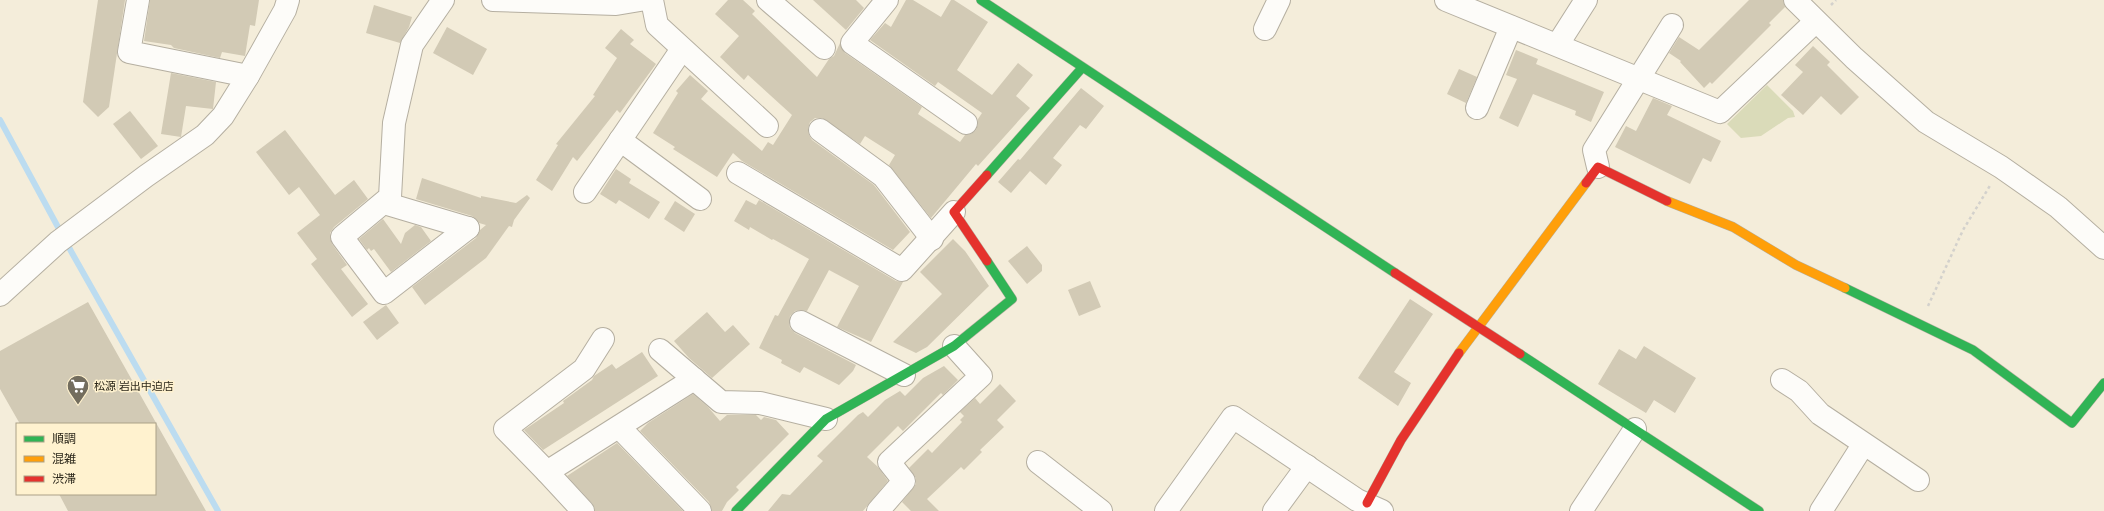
<svg xmlns="http://www.w3.org/2000/svg" width="2104" height="511" viewBox="0 0 2104 511" font-family="Raleway,'Noto Sans JP',sans-serif">
  <rect width="100%" height="100%" fill="#f4edda"/>
  <polygon fill="#dadbb9" points="1767,85 1793,111 1795,117 1788,118 1761,136 1741,138 1727,124"/>
  <g fill="none" stroke-linecap="round" stroke-linejoin="round">
    <polyline stroke="#bcdcf0" stroke-width="6" points="0,120 72,253 218,511"/>
  </g>
  <g fill="#d2cab5">
    <polygon points="98,0 125,0 109,107 98,117 83,102"/>
    <polygon points="150,0 259,0 255,26 250,25 245,56 222,52 220,58 174,48 171,45 144,41"/>
    <polygon points="728,0 743,0 755,11 752,14 817,77 829,59 834,56 840,43 845,53 922,107 918,114 960,142 965,135 971,134 976,130 978,124 978,119 982,113 938,82 935,86 870,40 885,23 891,27 906,0 913,0 941,17 951,0 954,0 988,22 957,70 992,95 1018,63 1033,75 1016,96 1030,108 978,166 976,164 931,218 889,165 895,155 865,136 860,144 822,118 815,118 810,122 808,129 809,135 812,140 874,185 910,232 893,250 742,161 733,153 717,177 673,149 675,147 653,133 678,93 676,91 690,75 708,91 701,99 762,151 768,142 773,145 792,115 748,75 744,80 720,57 739,36 715,14"/>
    <polygon points="813,0 856,0 864,8 846,30"/>
    <polygon points="1749,0 1783,0 1785,7 1769,23 1771,25 1712,84 1710,82 1704,88 1680,62 1681,61 1669,53 1679,37 1699,50"/>
    <polygon points="374,5 412,17 409,27 400,43 366,33"/>
    <polygon points="447,27 487,49 473,75 433,53"/>
    <polygon points="621,29 634,40 630,44 656,64 620,113 617,110 577,161 573,157 552,191 536,180 558,145 556,144 595,96 593,95 617,58 605,48"/>
    <polygon points="1813,46 1830,62 1827,65 1859,97 1841,115 1821,96 1803,115 1781,95 1803,72 1795,65"/>
    <polygon points="1516,50 1538,59 1536,64 1604,92 1591,122 1575,115 1576,111 1533,94 1518,127 1499,118 1517,79 1506,75"/>
    <polygon points="1459,69 1477,77 1466,103 1447,94"/>
    <polygon points="171,73 216,82 213,109 186,106 181,137 161,134"/>
    <polygon points="1081,88 1104,106 1086,129 1080,125 1053,158 1062,165 1046,185 1030,171 1011,193 998,182 1018,159 1020,160"/>
    <polygon points="1653,98 1672,106 1667,115 1721,141 1711,162 1703,158 1690,184 1615,147 1626,126 1636,131"/>
    <polygon points="130,111 158,146 141,159 113,124"/>
    <polygon points="285,130 335,195 354,180 368,199 334,227 330,233 332,244 347,265 341,269 368,304 352,317 311,264 317,259 297,233 320,215 299,187 289,195 256,152"/>
    <polygon points="616,169 631,179 629,183 660,202 649,219 619,200 616,204 600,194"/>
    <polygon points="422,178 481,198 481,196 516,203 527,195 530,198 514,220 512,227 509,226 486,258 425,305 412,287 476,238 480,230 486,225 479,223 472,216 416,199"/>
    <polygon points="746,200 756,205 759,200 896,281 903,282 871,342 837,327 859,286 829,270 807,311 800,310 795,311 790,316 789,323 790,328 795,333 856,365 853,371 839,385 804,367 800,373 781,363 782,360 759,348 775,315 778,316 809,259 773,239 772,240 750,227 749,230 734,221"/>
    <polygon points="675,201 695,214 684,232 664,219"/>
    <polygon points="383,219 401,244 405,233 415,225 421,227 431,241 391,272 374,249 371,251 369,248 367,250 359,239"/>
    <polygon points="953,239 965,251 989,286 927,347 916,353 893,342 942,294 920,272"/>
    <polygon points="1027,246 1042,265 1042,271 1027,284 1008,261"/>
    <polygon points="1090,281 1101,307 1079,316 1068,290"/>
    <polygon points="1410,299 1433,314 1394,372 1411,383 1398,406 1358,378"/>
    <polygon points="88,302 155,421 206,511 68,511 59,494 155,494 155,424 20,424 0,389 0,351"/>
    <polygon points="386,305 399,323 377,340 363,322"/>
    <polygon points="707,312 725,332 733,325 750,344 712,378 689,358 674,341"/>
    <polygon points="1644,346 1696,378 1675,413 1654,400 1646,413 1598,384 1619,349 1636,359"/>
    <polygon points="642,352 658,376 543,450 524,430 564,403 563,401 592,380 594,376 612,364 616,369"/>
    <polygon points="944,366 958,380 943,395 941,393 903,431 898,426 867,457 878,467 888,481 863,511 768,511 782,494 790,495 823,461 817,456 858,415 863,412 868,417 885,400 900,391 905,396 923,378"/>
    <polygon points="1000,384 1016,401 997,420 1004,427 980,450 982,452 964,470 961,467 927,499 939,511 911,511 902,502 916,484 916,478 909,468 928,449 932,453 962,422 960,420 964,416 960,412 975,398 980,404"/>
    <polygon points="693,394 708,407 720,421 727,415 756,415 761,420 764,417 776,420 789,434 736,487 739,490 727,502 722,511 712,511 709,502 640,431 648,423"/>
    <polygon points="617,443 683,511 595,511 592,503 567,476"/>
  </g>
  <g fill="none" stroke-linecap="round" stroke-linejoin="round">
    <g stroke="#b5afa1" stroke-width="24">
      <g id="street">
        <polyline points="138,0 129,52 248,76 285,10 288,0"/>
        <polyline points="443,0 412,45 394,123 390,197 342,237 384,293 468,228"/>
        <polyline points="493,0 616,4 640,0"/>
        <polyline points="652,0 657,25 767,126"/>
        <polyline points="768,0 824,48"/>
        <polyline points="887,0 852,43 966,123"/>
        <polyline points="1446,0 1720,112 1815,22"/>
        <polyline points="1795,0 1854,58 1926,122 2001,167 2058,207 2104,248"/>
        <polyline points="1265,29 1279,0"/>
        <polyline points="1558,44 1586,0"/>
        <polyline points="1477,108 1511,27"/>
        <polyline points="820,130 883,176 932,239"/>
        <polyline points="620,140 700,199"/>
        <polyline points="1598,167 1594,150 1672,25"/>
        <polyline points="738,173 902,270 954,212"/>
        <polyline points="585,192 682,49"/>
        <polyline points="384,203 468,228"/>
        <polyline points="0,295 58,242 146,176 205,135 223,116 248,76"/>
        <polyline points="801,322 904,375"/>
        <polyline points="603,339 584,369 505,429 547,472 694,379"/>
        <polyline points="660,350 721,402 760,403 826,419"/>
        <polyline points="1782,380 1799,391 1820,414 1918,480"/>
        <polyline points="619,427 700,511"/>
        <polyline points="1038,462 1101,511"/>
        <polyline points="547,472 583,511"/>
        <polyline points="878,511 904,481 889,462 981,376 954,346"/>
        <polyline points="1166,511 1233,417 1357,500 1382,511"/>
        <polyline points="1274,511 1307,466"/>
        <polyline points="1581,511 1635,429"/>
        <polyline points="1821,511 1863,445"/>
      </g>
    </g>
    <g stroke="#b5afa1" stroke-width="10">
      <g id="fast">
        <polyline points="981,0 1395,273"/>
        <polyline points="987,175 1082,68"/>
        <polyline points="1845,288 1973,350 2072,423 2104,383"/>
        <polyline points="1520,354 1759,511"/>
        <polyline points="736,511 826,419 954,346 1012,299 987,261"/>
      </g>
    </g>
    <g stroke="#b5afa1" stroke-width="10">
      <g id="slow">
        <polyline points="1667,201 1733,227 1796,265 1845,288"/>
        <polyline points="1459,353 1586,183"/>
      </g>
    </g>
    <g stroke="#b5afa1" stroke-width="10">
      <g id="jam">
        <polyline points="1586,183 1598,167 1667,201"/>
        <polyline points="987,261 954,212 987,175"/>
        <polyline points="1395,273 1520,354"/>
        <polyline points="1367,503 1401,440 1459,353"/>
      </g>
    </g>
    <g stroke="#d3d1cc" stroke-width="2.5" stroke-dasharray="3 3" stroke-linecap="butt">
      <polyline points="1831,5 1836,0"/>
      <polyline points="1928,306 1963,230 1991,184"/>
    </g>
    <use href="#street" stroke="#fdfcf9" stroke-width="22"/>
    <use href="#fast" stroke="#30b455" stroke-width="9"/>
    <use href="#slow" stroke="#ff9f0a" stroke-width="9"/>
    <use href="#jam" stroke="#e5322d" stroke-width="9"/>
  </g>
  <defs>
    <g id="supermarket-pin" transform="scale(1.15)"><path d="M0 17L-7.5 6A9.5 9.5 0 1 1 7.5 6Z" fill="#736d5e" stroke="#fff2cf"/><path d="M-6-5.5h2.5l.6 2H6L4.5 2H-2.5L-4.4-4H-6ZM-1.5 3.2a1.3 1.3 0 1 0 .1 0ZM3 3.2a1.3 1.3 0 1 0 .1 0Z" fill="#fff"/></g>
  </defs>
  <g fill-rule="evenodd">
    <use href="#supermarket-pin" x="78" y="386"/>
  </g>
  <g text-anchor="middle" stroke-width="3" stroke-linejoin="round" paint-order="stroke">
    <g font-size="11" fill="#2d281b" stroke="#fff2cf" text-anchor="start">
      <text x="94" y="390">松源 岩出中迫店</text>
    </g>
  </g>
  <rect x="16" y="423" width="140" height="72" fill="#fff2cf" stroke="#aba187"/>
  <rect x="24" y="436" width="20" height="6" fill="#30b455" stroke="#aba187"/>
  <text x="52" y="443" font-size="12" fill="#2d281b">順調</text>
  <rect x="24" y="456" width="20" height="6" fill="#ff9f0a" stroke="#aba187"/>
  <text x="52" y="463" font-size="12" fill="#2d281b">混雑</text>
  <rect x="24" y="476" width="20" height="6" fill="#e5322d" stroke="#aba187"/>
  <text x="52" y="483" font-size="12" fill="#2d281b">渋滞</text>
</svg>
